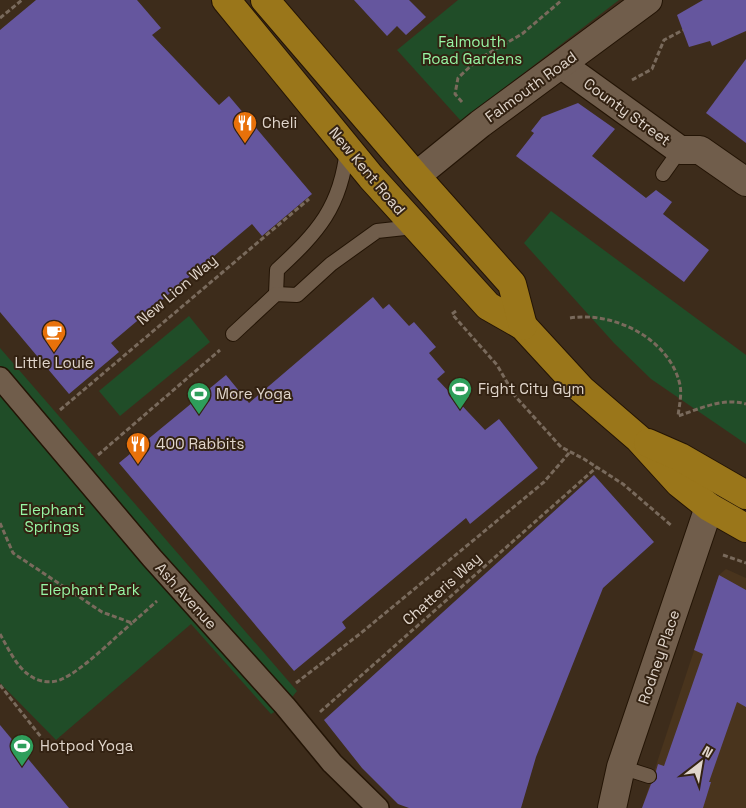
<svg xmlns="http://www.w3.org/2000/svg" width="746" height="808" viewBox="0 0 746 808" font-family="'Space Grotesk',sans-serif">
  <rect width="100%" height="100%" fill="#3d2c1b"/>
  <polygon fill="#49341d" points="726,569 746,578 746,808 642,808 719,575"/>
  <g fill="#204d28">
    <polygon points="458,0 619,0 461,121 397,50"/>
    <polygon points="551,211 746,355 746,444 651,379 614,343 524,243"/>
    <polygon points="189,316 210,342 120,416 99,391"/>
    <polygon points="0,348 297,691 285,706 271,714 191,624 56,740 0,683"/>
  </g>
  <g fill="#65569e">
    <polygon points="36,0 137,0 161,28 152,35 219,105 229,96 312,194 262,236 252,224 111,343 119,352 69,394 0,312 0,30"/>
    <polygon points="354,0 409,0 426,17 406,35 397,26 387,36"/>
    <polygon points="703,0 746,0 746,31 712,46 710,41 689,47 677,15"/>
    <polygon points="746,59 746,143 706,113"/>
    <polygon points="578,103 615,129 592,156 646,198 656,190 672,202 663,214 709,250 684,282 516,156 534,133 531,131 542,117"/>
    <polygon points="373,297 383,309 389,304 409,326 414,322 436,347 429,353 445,372 437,379 485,430 499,419 538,468 470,524 466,518 342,622 346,628 294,671 119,463 226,375 249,403"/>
    <polygon points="594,475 654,542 603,588 536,757 521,808 409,808 398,804 362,768 324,720"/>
    <polygon points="719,575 746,590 746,707 737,702 709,782 711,782 703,808 642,808 651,784 657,779 656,771 658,764 664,766 703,654 694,650"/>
    <polygon points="0,725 69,808 0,808"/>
  </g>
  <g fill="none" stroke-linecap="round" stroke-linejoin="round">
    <g stroke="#231405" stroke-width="16">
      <g id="service">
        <polyline points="663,174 680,150"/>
        <path d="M276,294L277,270C318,232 341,207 347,149"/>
        <polyline points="233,334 276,294 297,295 331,264 377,231 414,227"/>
        <polyline points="621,767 649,776"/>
      </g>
    </g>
    <g stroke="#231405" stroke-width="24">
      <polyline id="pedestrian" points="0,378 152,558 285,706 332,763 378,808"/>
    </g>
    <g stroke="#231405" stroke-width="30">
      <g id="minor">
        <polyline points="562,65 680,150 700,150 746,182"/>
        <polyline points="416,176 480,124 648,0"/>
      </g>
    </g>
    <g stroke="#231405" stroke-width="30">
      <polyline id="tertiary" points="612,808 621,767 709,507"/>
    </g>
    <g stroke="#231405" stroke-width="30">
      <g id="trunk">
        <polyline points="226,0 371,177 488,306 523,326 581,389 639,439 679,483 709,507 746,528"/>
        <polyline points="265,0 416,176 512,284 523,326"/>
        <polyline points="648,443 680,457 746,495"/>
      </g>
    </g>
    <g stroke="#796a5c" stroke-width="3" stroke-dasharray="5 2.5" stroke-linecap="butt">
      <polyline points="0,18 22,0"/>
      <polyline points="632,80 652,69 664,40 683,30"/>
      <polyline points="462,102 455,94 458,78 477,60 522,34 562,0"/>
      <polyline points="456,311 452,314 497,365 515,396 561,447 584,459 623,484 672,526"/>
      <path d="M570,318C614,311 670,339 680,385C682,395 679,407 678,416C699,409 724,397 746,404"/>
      <polyline points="60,410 309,199"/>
      <polyline points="98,455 220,350"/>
      <polyline points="0,523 13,553 102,612 132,623 157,601"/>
      <polyline points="723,555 746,563"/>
      <path d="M0,634C8,648 16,666 29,675C38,682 52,684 62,679C84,669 113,639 132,623"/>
      <polyline points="296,683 361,633 544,482 570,452"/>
      <polyline points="0,685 41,737"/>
      <polyline points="320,712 597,467"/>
    </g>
    <use href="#service" stroke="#705d4b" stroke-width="14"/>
    <use href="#pedestrian" stroke="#705d4b" stroke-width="21"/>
    <use href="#minor" stroke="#705d4b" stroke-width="28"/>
    <use href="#tertiary" stroke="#705d4b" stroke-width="28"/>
    <use href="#trunk" stroke="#9a761a" stroke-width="28"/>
  </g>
  <defs>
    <g id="restaurant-pin" transform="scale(1.25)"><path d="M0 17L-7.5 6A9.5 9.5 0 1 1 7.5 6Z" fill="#e8710a" stroke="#332212"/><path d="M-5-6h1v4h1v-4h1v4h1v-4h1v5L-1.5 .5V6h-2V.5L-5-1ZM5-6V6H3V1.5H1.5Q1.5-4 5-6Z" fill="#fff"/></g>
    <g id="cafe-pin" transform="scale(1.25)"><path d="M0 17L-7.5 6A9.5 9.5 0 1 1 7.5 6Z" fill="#e8710a" stroke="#332212"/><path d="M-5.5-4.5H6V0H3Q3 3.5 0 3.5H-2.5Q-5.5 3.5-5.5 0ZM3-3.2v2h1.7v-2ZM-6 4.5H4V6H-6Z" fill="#fff"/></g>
    <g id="stadium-pin" transform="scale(1.25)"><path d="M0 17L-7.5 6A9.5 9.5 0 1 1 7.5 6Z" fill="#2e9e5b" stroke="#332212"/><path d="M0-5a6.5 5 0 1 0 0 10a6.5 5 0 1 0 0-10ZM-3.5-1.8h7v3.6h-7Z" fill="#fff"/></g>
  </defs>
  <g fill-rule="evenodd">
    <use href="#restaurant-pin" x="245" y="123"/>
    <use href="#cafe-pin" x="54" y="332"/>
    <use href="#stadium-pin" x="460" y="389"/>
    <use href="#stadium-pin" x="199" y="394"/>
    <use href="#restaurant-pin" x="138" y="444"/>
    <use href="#stadium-pin" x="22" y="746"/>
  </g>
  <g text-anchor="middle" stroke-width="4" stroke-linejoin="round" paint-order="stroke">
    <g font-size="15" fill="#97f6a4" stroke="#332212">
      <text x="472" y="47">Falmouth<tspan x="472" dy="17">Road Gardens</tspan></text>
      <text x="52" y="515">Elephant<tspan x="52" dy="17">Springs</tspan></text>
      <text x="90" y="595">Elephant Park</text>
    </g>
    <g font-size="15" fill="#e0d5cb" stroke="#332212">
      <text transform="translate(531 87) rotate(-36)" y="5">Falmouth Road</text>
      <text transform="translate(627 112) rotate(36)" y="5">County Street</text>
      <text transform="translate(367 171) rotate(50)" y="5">New Kent Road</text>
      <text transform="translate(177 290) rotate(-40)" y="5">New Lion Way</text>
      <text transform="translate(442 589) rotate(-42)" y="5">Chatteris Way</text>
      <text transform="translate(186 596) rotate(48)" y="5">Ash Avenue</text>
      <text transform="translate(659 657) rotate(-71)" y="5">Rodney Place</text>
    </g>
    <g font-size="15" fill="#e0d5cb" stroke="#332212" text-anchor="start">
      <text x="262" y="128">Cheli</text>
      <text x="54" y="368" text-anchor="middle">Little Louie</text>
      <text x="478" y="394">Fight City Gym</text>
      <text x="216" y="399">More Yoga</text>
      <text x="156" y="449">400 Rabbits</text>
      <text x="40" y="751">Hotpod Yoga</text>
    </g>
  </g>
  <g transform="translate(701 763) rotate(31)" stroke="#332212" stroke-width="4" paint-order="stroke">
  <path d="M0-4L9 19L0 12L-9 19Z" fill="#e0d5cb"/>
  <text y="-8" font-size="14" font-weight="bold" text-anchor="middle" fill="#e0d5cb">N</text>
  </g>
</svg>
